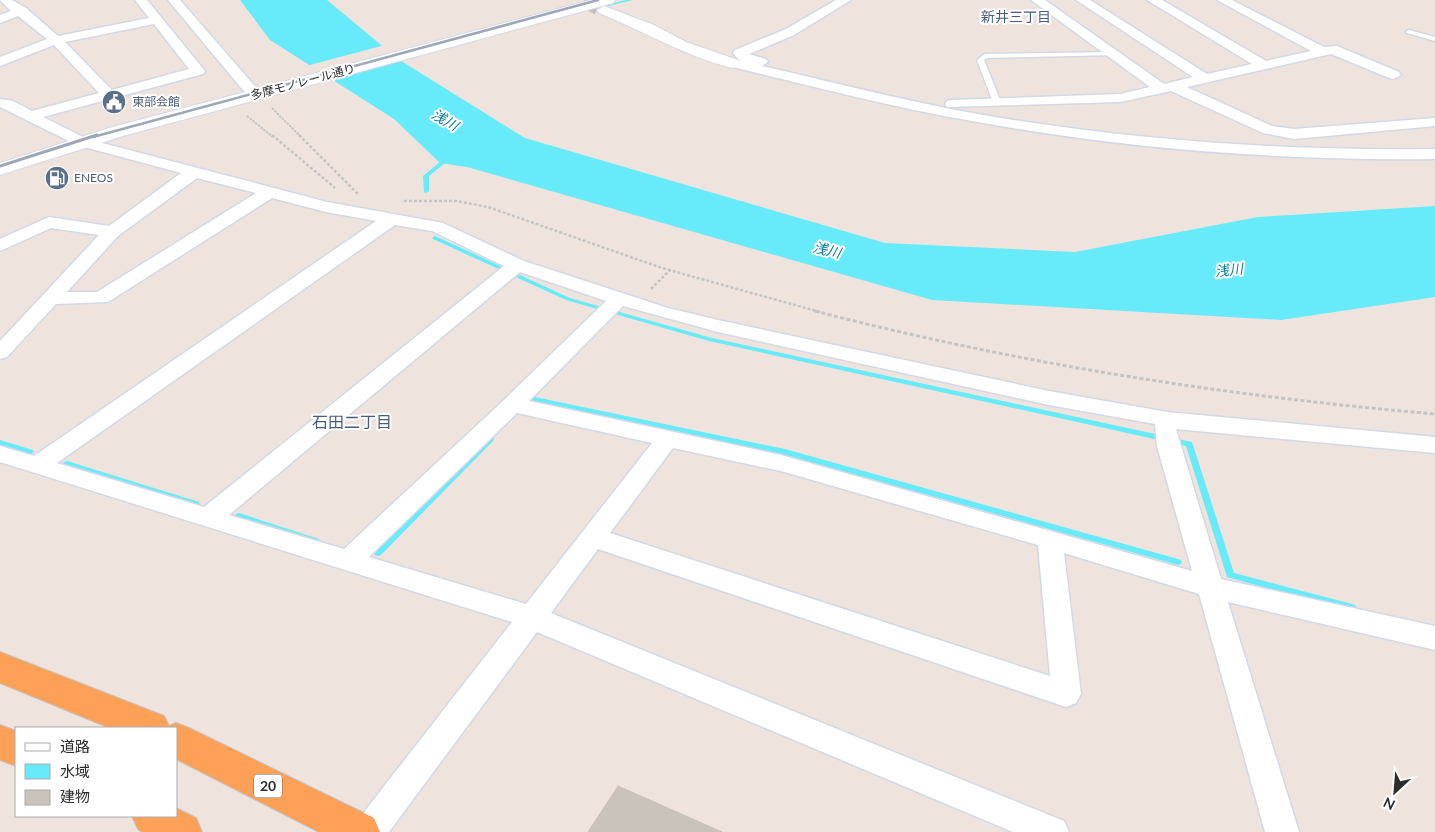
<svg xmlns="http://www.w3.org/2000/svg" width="1435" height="832" viewBox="0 0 1435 832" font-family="Lato,'Noto Sans JP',sans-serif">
  <rect width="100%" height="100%" fill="#efe4dd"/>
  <polygon fill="#67eaf9" points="240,0 327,0 398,59 525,138 885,243 1075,252 1258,217 1435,206 1435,297 1281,320 932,300 467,167 440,163 394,119 270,40"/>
  <polygon fill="#efe4dd" points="385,45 405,60 330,81 306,66"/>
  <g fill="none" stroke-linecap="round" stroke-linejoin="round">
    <g fill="#67eaf9" fill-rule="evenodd">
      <polygon points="626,0 633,0 608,6 606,5"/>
      <polygon points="446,157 451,158 429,176 429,191 426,193 424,192 423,176"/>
      <polygon points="435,236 570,298 712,338 1192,442 1234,573 1352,604 1355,605 1357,608 1355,611 1352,612 1227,577 1186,446 709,341 566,300 433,239 432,238"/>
      <polygon points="527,396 530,396 785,449 1178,559 1181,560 1182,562 1181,564 1178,565 785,455 530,400 527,400 526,398"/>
      <polygon points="490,436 493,437 494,439 493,441 381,555 378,556 375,555 374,553 375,551 487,437"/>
      <polygon points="0,440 33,450 34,452 30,455 0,446"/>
      <polygon points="67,461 199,502 200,504 199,506 196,507 64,466 63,464 64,462"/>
      <polygon points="239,513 319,539 320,541 319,543 316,544 236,518 235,516 236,514"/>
    </g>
  </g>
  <polygon fill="#c9c3bb" stroke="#cbc0b6" points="618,786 722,832 588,832"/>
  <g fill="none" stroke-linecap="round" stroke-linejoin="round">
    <polyline stroke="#c8bfba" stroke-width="16" stroke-dasharray="16 8" stroke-linecap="butt" points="584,0 604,10"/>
    <g stroke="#d2d9e6" stroke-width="3">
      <g id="service">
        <polygon points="1409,30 1435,37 1435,41 1407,33 1406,32"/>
        <polygon points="1114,52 1116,53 1116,55 987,58 984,60 1001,102 997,104 993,102 977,60 985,54"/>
      </g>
    </g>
    <g stroke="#d2d9e6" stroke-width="3">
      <g id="minor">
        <path d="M0,0H12L26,8L58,36L149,18L135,0H147L205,71L203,74L43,117L87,139L327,202L443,223L524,261L668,308L718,320L1049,391L1167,412L1435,437V453L1176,429L1221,579L1435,626V650L1228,602L1299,832H1265L1199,594L1064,553L1081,694L1076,703L1066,707L598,549L551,613L1064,821L1069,832H1013L537,632L389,832H352L357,821L512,622L0,462V446L34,456L376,221L326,212L272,198L108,302L56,304L7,357L0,359V341L99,235L51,228L0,251V239L49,217L109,226L181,173L77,145L0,107V99L13,101L32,111L99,93L54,45L0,66V57L47,39L18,16L0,23V15L11,11ZM154,24L189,69L112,90L65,42ZM197,178L256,193L97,292H67L118,236ZM395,225L432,231L504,266L204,507L57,463ZM520,272L606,301L504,400L344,549L229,515ZM623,306L718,332L1049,405L1155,424L1157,446L1192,571L781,455L529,401ZM517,413L652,443L526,604L369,557ZM673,448L781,471L1038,545L1050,676L610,533Z"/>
        <polygon points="168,0 180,0 252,83 264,94 262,97 252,97 242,89"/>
        <path d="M836,0H851L794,35L749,54L766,59L768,62L762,66C832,82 902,100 972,113C1125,140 1280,151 1435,149V159C1280,161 1125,149 972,121C891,107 812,86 732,67L725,63L732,59L740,61L733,53L735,50L786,29Z"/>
        <polygon points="1031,0 1045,0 1164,84 1193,77 1076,0 1090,0 1207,74 1252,64 1147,0 1162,0 1266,61 1311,51 1217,0 1232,0 1324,47 1337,46 1399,72 1401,75 1394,79 1389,78 1331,54 1187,87 1272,126 1294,129 1435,118 1435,126 1294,139 1263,133 1171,91 1120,102 947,107 945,104 947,101 952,100 1120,94 1150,87"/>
      </g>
    </g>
    <g stroke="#d2d9e6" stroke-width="2">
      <path id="tertiary" d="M604,6L654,25L686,42L738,60L740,63L738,66L732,68C685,56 643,31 599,13L597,10Z"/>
    </g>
    <g stroke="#d2d9e6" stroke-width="2">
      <polygon id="secondary" points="591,0 615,0 613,3 123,136 0,175 0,163 109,128"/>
    </g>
    <g stroke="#c4c4c4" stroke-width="2">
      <g id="trunk">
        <polygon points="0,652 164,716 169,726 176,723 189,728 374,818 380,832 319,832 176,759 176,728 110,728 0,683"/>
        <polygon points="0,725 16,731 16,766 0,760"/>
        <polygon points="176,808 196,818 202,832 142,832 138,829 132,816 176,816"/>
      </g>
    </g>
    <g stroke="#c4c4c4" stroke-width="2" stroke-dasharray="2.5 1" stroke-linecap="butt">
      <polyline points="272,108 301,137"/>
      <polyline points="247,116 273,137"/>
    </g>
    <g stroke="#c4c4c4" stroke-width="2.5" stroke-dasharray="3 2" stroke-linecap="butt">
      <polyline points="272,135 335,188"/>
      <polyline points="299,135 358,194"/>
      <polyline points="404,201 456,201 488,207 662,268 820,312"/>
      <polyline points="651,289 670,270"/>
    </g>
    <path stroke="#c4c4c4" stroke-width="3" stroke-dasharray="4 2.5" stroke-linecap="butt" d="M815,311C1019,364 1226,396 1435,414"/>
    <use href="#service" fill="#fff" fill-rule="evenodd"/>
    <use href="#minor" fill="#fff" fill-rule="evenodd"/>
    <use href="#tertiary" fill="#fff" fill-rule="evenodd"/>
    <use href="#secondary" fill="#fff" fill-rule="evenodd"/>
    <use href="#trunk" fill="#fea056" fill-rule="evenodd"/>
    <polyline stroke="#9fa6b8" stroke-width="2.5" points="93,137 598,0"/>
    <polyline stroke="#9fa6b8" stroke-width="3" points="0,166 97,135"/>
  </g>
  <defs>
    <g id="civic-disc" transform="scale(1.25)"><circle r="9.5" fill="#5c6f8a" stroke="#fff"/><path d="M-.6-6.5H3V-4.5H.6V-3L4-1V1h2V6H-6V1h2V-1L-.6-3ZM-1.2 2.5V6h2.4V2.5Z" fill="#fff"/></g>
    <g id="fuel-disc" transform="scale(1.25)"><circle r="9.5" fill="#5c6f8a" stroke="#fff"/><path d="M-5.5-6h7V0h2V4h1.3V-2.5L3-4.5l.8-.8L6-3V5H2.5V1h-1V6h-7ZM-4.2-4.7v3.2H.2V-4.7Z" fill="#fff"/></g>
  </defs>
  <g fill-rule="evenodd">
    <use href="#civic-disc" x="114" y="102"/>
    <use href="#fuel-disc" x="57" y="178"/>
  </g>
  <g text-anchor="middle" stroke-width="4" stroke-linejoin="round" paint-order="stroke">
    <g font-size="12" fill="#2c2c2c" stroke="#fff">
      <text transform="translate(303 82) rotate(-15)" y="4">多摩モノレール通り</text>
    </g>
    <g font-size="12" fill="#4e5e75" stroke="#fff" text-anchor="start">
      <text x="132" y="106">東部会館</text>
      <text x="74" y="182">ENEOS</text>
    </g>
    <g font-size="14" fill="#485b81" stroke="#fff">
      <text x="1016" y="22">新井三丁目</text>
    </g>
    <g font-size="14" font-style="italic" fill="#037f9b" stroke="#fff">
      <text transform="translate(445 120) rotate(30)" y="5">浅川</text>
      <text transform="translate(827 250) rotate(14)" y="5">浅川</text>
      <text transform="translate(1229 270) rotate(-6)" y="5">浅川</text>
    </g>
    <rect fill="#fff" stroke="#6b6b6b" stroke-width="1" x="254" y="774.5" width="28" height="23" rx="4"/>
    <g font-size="14" font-weight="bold" fill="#2c2c2c">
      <text x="268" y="791">20</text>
    </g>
    <g font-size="16" fill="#485b81" stroke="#fff">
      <text x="352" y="428">石田二丁目</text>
    </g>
  </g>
  <rect x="15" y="727" width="162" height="90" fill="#ffffff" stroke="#ababab"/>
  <rect x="25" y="743" width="25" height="8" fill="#ffffff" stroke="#ababab"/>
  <text x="60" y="752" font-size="15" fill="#2c2c2c">道路</text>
  <rect x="25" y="764" width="25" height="15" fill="#67eaf9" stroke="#ababab"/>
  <text x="60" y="777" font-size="15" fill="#2c2c2c">水域</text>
  <rect x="25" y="790" width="25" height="15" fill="#c9c3bb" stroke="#ababab"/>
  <text x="60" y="802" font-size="15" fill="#2c2c2c">建物</text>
  <g transform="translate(1395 792) rotate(206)" stroke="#ffffff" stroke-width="4" paint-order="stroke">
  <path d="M0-4L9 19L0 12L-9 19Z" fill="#2c2c2c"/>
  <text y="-8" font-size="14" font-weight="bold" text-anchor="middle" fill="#2c2c2c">N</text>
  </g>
</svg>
